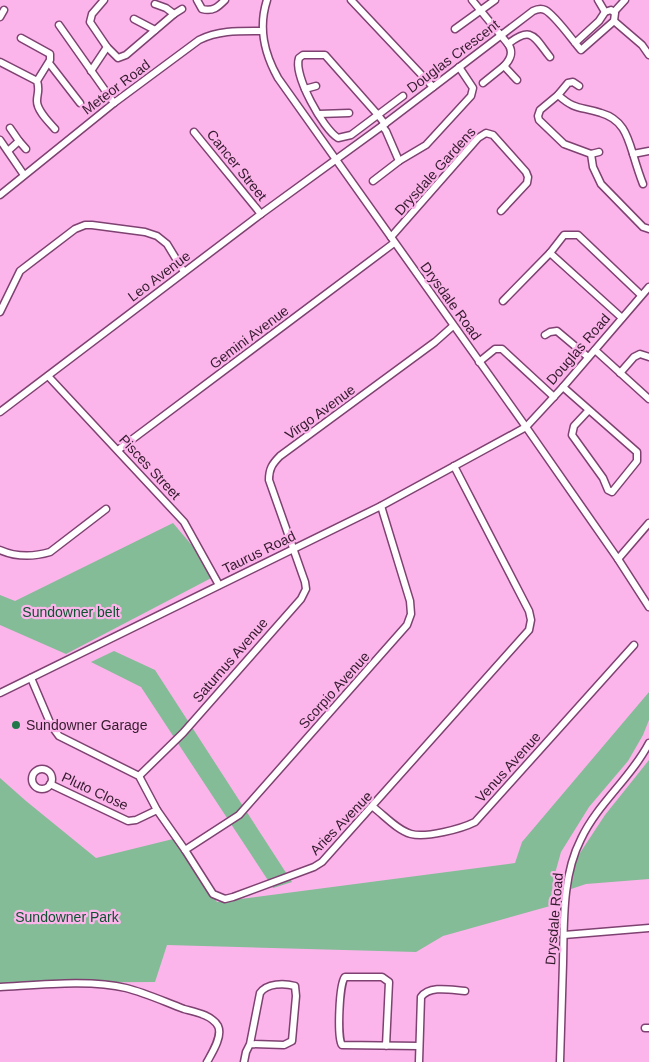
<svg xmlns="http://www.w3.org/2000/svg" width="649" height="1062" viewBox="0 0 649 1062" font-family="Arial,sans-serif">
  <rect width="100%" height="100%" fill="#fbb5ea"/>
  <g fill="#83bc97">
    <polygon points="173,523 217,575 66,654 0,625 0,595 15,601"/>
    <polygon points="114,651 155,670 292,882 273,888 141,687 91,662"/>
    <polygon points="649,692 649,720 643,735 628,761 589,807 561,852 554,877 550,906 443,936 416,952 167,945 155,982 0,983 0,778 26,801 96,858 173,839 217,902 515,863 522,842"/>
    <polygon points="649,760 649,879 586,884 571,889 576,859 605,815"/>
  </g>
  <g fill="none" stroke-linecap="round" stroke-linejoin="round">
    <g stroke="#7e4171" stroke-width="9">
      <g id="street">
        <polyline points="104,0 92,14 90,22 107,47 118,58 126,55 174,14 182,9"/>
        <path d="M197,0L202,9C213,12 218,7 225,0"/>
        <path d="M267,0C258,28 264,53 278,78L526,427L618,559L649,607"/>
        <polyline points="351,0 433,87"/>
        <path d="M472,0L508,44C532,25 534,37 550,57"/>
        <polyline points="598,0 605,12"/>
        <polyline points="155,4 166,8 174,14"/>
        <polyline points="614,12 625,0"/>
        <polyline points="0,17 4,10"/>
        <polyline points="134,19 155,30"/>
        <polyline points="614,21 642,45 649,55"/>
        <polyline points="59,25 114,103"/>
        <polyline points="455,29 495,0"/>
        <polyline points="21,38 50,54 50,60 37,81"/>
        <path d="M508,44C514,52 510,60 504,66L517,80"/>
        <path d="M0,62L37,81C40,90 37,93 37,101C37,111 49,122 55,129"/>
        <polyline points="49,63 80,103"/>
        <polyline points="91,71 107,47"/>
        <polyline points="483,83 504,66"/>
        <polyline points="579,86 573,82 568,83 558,95 540,110 538,116 539,120 564,144 591,154 593,167 601,184 643,227 649,229"/>
        <polyline points="305,89 316,86"/>
        <path d="M558,95C576,111 580,106 601,113C622,119 627,134 633,154C636,164 639,174 643,184"/>
        <polyline points="319,114 349,113"/>
        <path d="M385,124L378,115L325,55H303L299,58C293,75 323,129 338,138L351,135L403,96"/>
        <polyline points="194,132 261,214"/>
        <polyline points="0,140 24,175"/>
        <polyline points="19,141 26,149"/>
        <polyline points="8,151 19,141 10,128"/>
        <polyline points="591,154 599,152"/>
        <polyline points="633,154 649,151"/>
        <polyline points="399,161 426,145 471,96 473,88 459,67"/>
        <polyline points="373,181 399,161 386,131 382,126"/>
        <path d="M0,195L114,103L199,40C219,30 240,31 262,31"/>
        <polyline points="391,237 478,138 486,133 493,135 526,172 528,177 527,183 501,211"/>
        <polyline points="550,253 564,235 578,235 641,295"/>
        <polyline points="503,301 550,253 622,318"/>
        <polyline points="0,312 20,271 75,229 85,225 92,225 145,232 157,236 167,244 184,272"/>
        <polyline points="545,335 550,332 557,331 588,357"/>
        <polyline points="595,350 649,399"/>
        <polyline points="479,362 495,349 502,349 554,397"/>
        <polyline points="620,373 634,357 640,354 649,357"/>
        <polyline points="48,376 184,522 219,585"/>
        <polyline points="563,387 637,452 637,461 612,492 608,490 603,478 572,435 574,426 588,411"/>
        <path d="M0,412L261,214L382,126L533,11C537,9 541,8 545,10C555,15 573,41 581,50L614,21L615,13L611,10L605,12L599,21L575,43"/>
        <polyline points="118,450 394,243"/>
        <path d="M0,550C16,557 33,557 50,552L106,509"/>
        <polyline points="618,559 649,523"/>
        <polyline points="31,678 51,725 59,736 139,776 157,810 185,850 213,894 225,899 233,897 314,867 322,862 529,630 531,620 529,611 454,466"/>
        <polyline points="0,693 381,506 526,427 563,387 649,287"/>
        <circle cx="42" cy="779" r="10"/>
        <path d="M139,776L183,733L301,599L306,589L305,582L269,480C269,469 272,464 280,456L435,342L453,326"/>
        <polyline points="50,784 128,821 136,820 157,810"/>
        <path d="M373,807C385,816 397,830 411,834C426,838 461,829 475,822L634,645"/>
        <polyline points="185,850 239,815 407,625 411,614 410,601 381,506"/>
        <polyline points="564,935 649,928"/>
        <path d="M0,987C37,985 91,979 126,988C146,993 165,1002 184,1009C195,1012 212,1015 218,1026C223,1036 212,1053 207,1062"/>
        <polyline points="645,1028 649,1028"/>
        <path d="M386,1046L389,982L382,977H345C339,984 337,1038 342,1045L419,1046"/>
        <path d="M244,1062L246,1052L250,1044L260,993C267,983 284,983 295,986L296,996L292,1041L284,1045L250,1044"/>
        <path d="M419,1062L421,997C430,985 451,990 465,991"/>
        <path d="M560,1062C561,1029 562,996 563,963C564,922 562,876 581,839C598,803 631,778 649,743"/>
      </g>
    </g>
    <use href="#street" stroke="#fff" stroke-width="6"/>
  </g>
  <circle fill="#22774a" stroke="#fbb5ea" stroke-width="2" cx="16" cy="725" r="5"/>
  <g text-anchor="middle" stroke-width="4.5" stroke-linejoin="round" paint-order="stroke">
    <g font-size="14" fill="#341a2e" stroke="#fbb5ea">
      <text transform="translate(453 56) rotate(-37)" y="5">Douglas Crescent</text>
      <text transform="translate(116 87) rotate(-37)" y="5">Meteor Road</text>
      <text transform="translate(237 165) rotate(51)" y="5">Cancer Street</text>
      <text transform="translate(435 171) rotate(-48)" y="5">Drysdale Gardens</text>
      <text transform="translate(159 276) rotate(-37)" y="5">Leo Avenue</text>
      <text transform="translate(451 301) rotate(54)" y="5">Drysdale Road</text>
      <text transform="translate(249 337) rotate(-37)" y="5">Gemini Avenue</text>
      <text transform="translate(578 349) rotate(-49)" y="5">Douglas Road</text>
      <text transform="translate(320 412) rotate(-36)" y="5">Virgo Avenue</text>
      <text transform="translate(150 467) rotate(47)" y="5">Pisces Street</text>
      <text transform="translate(259 552) rotate(-26)" y="5">Taurus Road</text>
      <text transform="translate(230 660) rotate(-49)" y="5">Saturnus Avenue</text>
      <text transform="translate(334 690) rotate(-48)" y="5">Scorpio Avenue</text>
      <text transform="translate(508 767) rotate(-48)" y="5">Venus Avenue</text>
      <text transform="translate(95 791) rotate(25)" y="5">Pluto Close</text>
      <text transform="translate(341 823) rotate(-46)" y="5">Aries Avenue</text>
      <text transform="translate(554 919) rotate(-85)" y="5">Drysdale Road</text>
    </g>
    <g font-size="14" fill="#0d5330" stroke="#fbb5ea">
      <text x="71" y="617">Sundowner belt</text>
      <text x="67" y="922">Sundowner Park</text>
    </g>
    <g font-size="14" fill="#341a2e" stroke="#fbb5ea" text-anchor="start">
      <text x="26" y="730">Sundowner Garage</text>
    </g>
  </g>
</svg>
